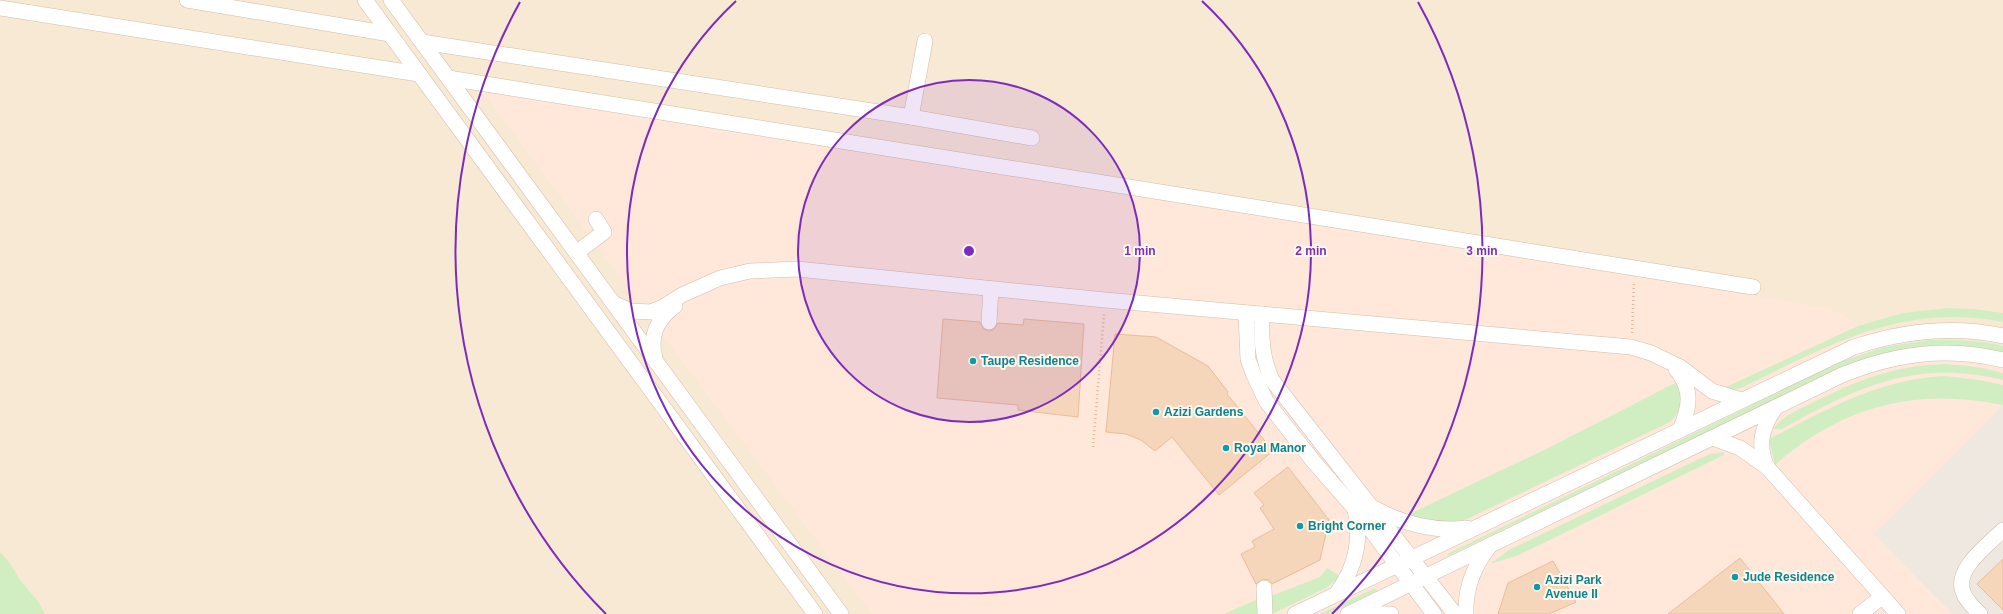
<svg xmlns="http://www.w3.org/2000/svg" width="2003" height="614" viewBox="0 0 2003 614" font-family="Helvetica,sans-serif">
  <rect width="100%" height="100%" fill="#fef6e6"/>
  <rect fill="#f7e9d3" x="0" y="0" width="2003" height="614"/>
  <polygon fill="#ffe7d9" points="482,91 1829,308 1931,362 1969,360 2003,366 2003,614 872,614 685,365"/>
  <polygon fill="#eee8e0" points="2003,405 2003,614 1953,614 1874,534"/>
  <g fill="#d1eec3">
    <path d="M1949,308L1973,309L2003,313V322C1902,302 1828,346 1741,388L1726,391V387L1858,326L1903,313Z"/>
    <path d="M1930,340C1954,340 1979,340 2003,346V352C1947,341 1896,346 1843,367L1448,556L1447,554L1840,362L1884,347Z"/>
    <path d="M1943,364C1963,365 1983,367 2003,373V380C1914,359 1858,387 1782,429H1773C1784,415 1799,409 1814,402C1858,380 1893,366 1943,364Z"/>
    <path d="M1945,376L1979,380L2003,385V405C1915,387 1842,406 1775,465L1769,439C1826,410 1878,379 1945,376Z"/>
    <path d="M1679,381C1686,396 1681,415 1668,423L1465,520L1436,523L1407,515L1544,450Z"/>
    <polygon points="1724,452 1724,455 1519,555 1490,564 1509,550 1699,459 1711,454"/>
    <polygon points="0,552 9,562 20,580 37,600 45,614 0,614"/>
    <polygon points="1327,568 1340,576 1326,588 1272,614 1271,596 1320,577"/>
    <polygon points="1375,588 1377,591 1329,614 1320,614"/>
    <polygon points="1260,598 1259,614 1224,614"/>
  </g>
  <g fill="#f6d6bb" stroke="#eabd9a">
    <polygon points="943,319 980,322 984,329 989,331 993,330 998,323 1023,325 1024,319 1084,324 1078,417 1018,410 1018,405 937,398"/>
    <polygon points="1115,334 1156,337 1208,366 1228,392 1227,394 1273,451 1219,495 1172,437 1155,451 1141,440 1126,434 1106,432"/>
    <polygon points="1288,467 1329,520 1320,560 1272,584 1269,580 1263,579 1256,584 1241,554 1255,547 1252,541 1274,529 1260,508 1264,505 1254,493"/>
    <polygon points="1740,558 1784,614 1668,614"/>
    <polygon points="2003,559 2003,610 1977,584"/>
    <polygon points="1553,561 1576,602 1549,614 1498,614 1508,583"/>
  </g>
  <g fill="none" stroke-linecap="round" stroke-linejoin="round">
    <g stroke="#d1beaa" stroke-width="16">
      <g id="minor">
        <polyline points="187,0 390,34"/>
        <polyline points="365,0 815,614"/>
        <polyline points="391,0 841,614"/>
        <polyline points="0,8 419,74"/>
        <polyline points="422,42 911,117 1032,138"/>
        <polyline points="448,78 1753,287"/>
        <polyline points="911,117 925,41"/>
        <polyline points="576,253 604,232 596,219"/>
        <polyline points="613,303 631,311 651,312 663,307 682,295 720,278 750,271 797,269 1105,300 1631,347 1651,353 1680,367 1712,391 1741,400"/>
        <polyline points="1246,313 1248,359 1253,373 1266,401 1314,462 1355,509 1434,614"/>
        <path d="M1262,314C1261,338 1262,358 1272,380L1455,614"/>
        <polyline points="989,322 991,289"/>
        <path d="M655,358C649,337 657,319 675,306"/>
        <path d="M1676,369C1693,390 1690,407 1680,430"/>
        <path d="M1775,408C1762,427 1757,445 1767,467L1898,614"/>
        <polyline points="1713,438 1740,448 1767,467"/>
        <path d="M1376,509C1403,524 1436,532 1467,528"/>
        <polyline points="1264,588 1265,614"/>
        <path d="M1337,593C1355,568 1362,540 1355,510"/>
        <polyline points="1355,613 1391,614"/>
        <path d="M1295,614L1854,347C1903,331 1952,325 2003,336"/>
        <path d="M1348,614L1842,375C1893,354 1948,346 2003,360"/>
        <path d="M1466,614C1465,589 1474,566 1489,547"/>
        <polyline points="1860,614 1882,597"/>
        <path d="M1980,614C1974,608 1966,601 1963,592C1954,569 1988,545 2003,530"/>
      </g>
    </g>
    <g stroke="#dcb99d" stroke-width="2.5" stroke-dasharray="1 3" stroke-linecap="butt">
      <polyline points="1632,333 1634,282"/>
      <polyline points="1093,447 1104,314"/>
    </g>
    <use href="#minor" stroke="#fff" stroke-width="15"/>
  </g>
  <circle cx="969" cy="251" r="171" fill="#7b2cbf" fill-opacity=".12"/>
  <g fill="none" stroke="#7b2cbf" stroke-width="2">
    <circle cx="969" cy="251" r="171"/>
    <path d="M1202 1A342 342 0 1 1 736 1"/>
    <path d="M606 614A513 513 0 0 1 520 2M1418 2A513 513 0 0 1 1332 614"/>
  </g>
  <g fill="#0f9aa8" stroke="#fff9ee" stroke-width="1.5">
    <circle cx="973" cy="361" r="4"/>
    <circle cx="1156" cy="412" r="4"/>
    <circle cx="1226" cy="448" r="4"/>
    <circle cx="1300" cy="526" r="4"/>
    <circle cx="1735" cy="577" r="4"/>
    <circle cx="1537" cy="587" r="4"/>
  </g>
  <g text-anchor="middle" stroke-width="4" stroke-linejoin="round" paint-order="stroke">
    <g font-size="12" font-weight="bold" fill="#0d838f" stroke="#fff9ee" text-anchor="start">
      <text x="981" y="365">Taupe Residence</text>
      <text x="1164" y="416">Azizi Gardens</text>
      <text x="1234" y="452">Royal Manor</text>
      <text x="1308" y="530">Bright Corner</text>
      <text x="1743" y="581">Jude Residence</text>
      <text x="1545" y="584">Azizi Park<tspan x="1545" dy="14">Avenue II</tspan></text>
    </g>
  </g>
  <circle cx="969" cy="251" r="6" fill="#7b2cbf" stroke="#fff9ee" stroke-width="2"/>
  <g font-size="12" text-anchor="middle" font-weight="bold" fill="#7b2cbf" stroke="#fff9ee" stroke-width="4" stroke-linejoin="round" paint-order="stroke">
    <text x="1140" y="255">1 min</text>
    <text x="1311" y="255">2 min</text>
    <text x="1482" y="255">3 min</text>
  </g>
</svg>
